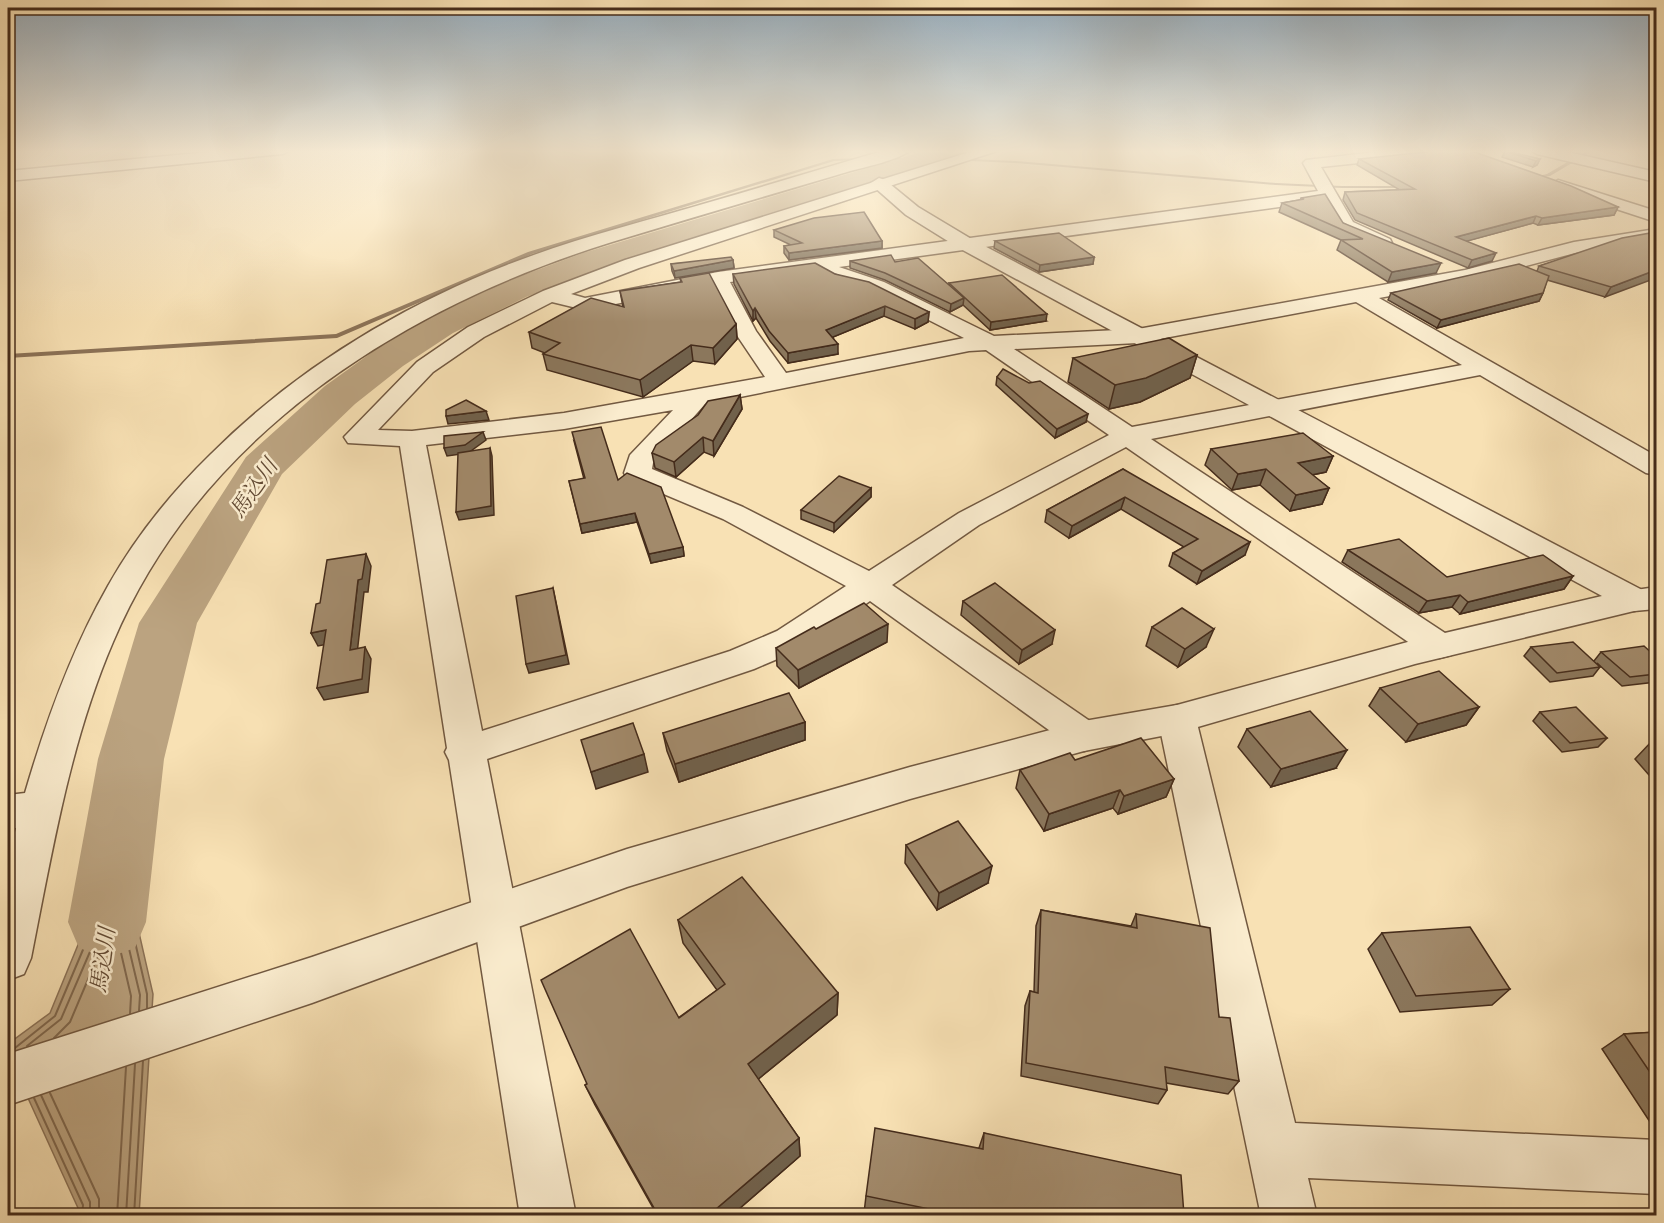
<svg xmlns="http://www.w3.org/2000/svg" width="1664" height="1223" viewBox="0 0 1664 1223" font-family="'IM FELL Double Pica','Noto Serif JP',serif">
  <rect width="100%" height="100%" fill="#f8e1b4"/>
  <filter id="stains"><feTurbulence type="fractalNoise" baseFrequency=".00333" numOctaves="4"/><feColorMatrix values="0 0 0 0 .2 0 0 0 0 .09 0 0 0 0 .02 0 0 0 .5 -.17"/></filter>
  <radialGradient id="worn" r=".72"><stop offset=".6" stop-color="#630" stop-opacity="0"/><stop offset="1" stop-color="#630" stop-opacity=".3"/></radialGradient>
  <polygon fill="#bba380" stroke="#8c7358" stroke-width="1.5" points="119,845 153,994 139,1215 75,1215 78,1208 8,1054 8,1044 50,1013"/>
  <g fill="none" stroke-linecap="round" stroke-linejoin="round">
    <polyline stroke="#80684e" stroke-width="1.5" points="111,883 116,871 121,883"/>
    <g stroke="#80684e" stroke-width="2">
      <polyline points="121,881 147,994 147,1008"/>
      <polyline points="54,1038 70,1022 111,925 115,927 131,996 130,1014"/>
      <polyline points="27,1046 61,1019 114,896 117,898 140,995 139,1011"/>
      <polyline points="10,1052 55,1016 112,881"/>
      <polyline points="50,1093 99,1199 99,1216"/>
      <polyline points="41,1095 90,1202 90,1216"/>
      <polyline points="34,1098 83,1205 82,1216"/>
      <polyline points="117,1216 126,1067"/>
      <polyline points="126,1216 135,1064"/>
      <polyline points="134,1216 143,1061"/>
    </g>
    <g fill="#8c7358" fill-rule="evenodd">
      <polygon points="1588,150 1594,150 1550,176 1532,179 1530,178 1547,174"/>
      <polygon points="863,158 864,160 834,161 532,254 337,338 8,358 8,354 336,334 528,252 833,159"/>
      <polygon points="883,158 949,158 1015,161 1276,183 1342,186 1408,186 1410,187 1408,188 1342,188 1276,185 1015,163 949,160 882,160"/>
    </g>
    <polygon fill="#bba380" fill-rule="evenodd" points="928,150 970,150 966,155 607,267 526,297 453,333 403,366 355,404 282,474 197,623 164,759 146,922 135,948 107,958 79,948 68,922 98,759 139,623 246,457 325,386 375,350 427,317 502,283 583,253"/>
    <g stroke="#725941" stroke-width="3">
      <g id="minor">
        <path d="M886,150H911C895,162 858,168 837,175C762,197 687,219 612,242C403,307 201,434 113,642C70,742 52,852 31,958L24,974L8,980V861L16,828L8,829V795L25,793C46,721 71,651 108,586C135,538 171,493 210,455C294,371 397,308 507,265C573,239 642,222 710,202C769,185 827,167 886,150Z"/>
        <path d="M976,150H1000L639,268L571,294L585,298L718,272L1318,191L1303,163L1306,160L1393,150H1450L1443,154L1321,167L1353,222L1390,239L1392,243L1390,247L1383,249L1340,230L1323,201L839,267L884,282L994,336L1138,329L1465,270L1574,242L1656,229V239L1575,253L1466,282L1379,298L1656,456V475L1646,473L1480,375L1151,439L1451,637L1456,646L1451,655L1439,658L1427,655L1126,447L979,525L892,585L1097,726L1103,736L1097,746L1084,751L1071,746L870,601L801,649L754,669L487,759L576,1216H520L449,760L445,752L447,748L400,446L348,443L344,437L417,362L468,327L543,291L625,260ZM826,269L824,272L827,276L870,290L964,338L786,373L756,331L730,282ZM712,285L734,331L765,377L564,413L412,431L378,430L433,372L484,337L552,302L585,310ZM1356,302L1462,365L1132,427L1014,349L1138,343ZM986,350L1109,435L959,513L869,571L743,507L652,469L653,463L705,404L969,351ZM673,410L630,455L624,473L628,479L723,519L846,586L777,631L730,651L482,731L426,445L564,429Z"/>
        <polygon points="1530,150 1559,150 1656,172 1656,182 1537,154"/>
        <polygon points="1558,180 1656,211 1656,222 1552,188 1550,185"/>
        <polygon points="1656,587 1656,609 1634,611 1622,608 1618,600 1622,592"/>
        <polygon points="1177,705 1190,709 1196,719 1295,1123 1656,1140 1656,1194 1308,1178 1317,1216 1261,1216 1158,719 1164,709"/>
      </g>
    </g>
    <g stroke="#725941" stroke-width="3">
      <g id="tertiary">
        <polygon points="230,150 290,150 283,154 8,181 8,171"/>
        <polygon points="879,178 885,180 918,207 973,240 1646,592 1650,600 1646,608 1634,611 1415,664 1177,733 1084,751 910,799 627,887 312,1003 8,1105 8,1054 312,957 627,849 910,767 1084,721 1177,705 1415,640 1602,596 959,248 906,215 873,186 871,183"/>
      </g>
    </g>
    <use href="#minor" fill="#faecce" fill-rule="evenodd"/>
    <use href="#tertiary" fill="#faecce" fill-rule="evenodd"/>
  </g>
  <g fill="#8b775c" stroke="#452c1b" stroke-width="1.5">
    <polygon points="1505,151 1540,159 1537,165 1533,167 1502,157"/>
    <polygon points="1359,159 1618,207 1614,215 1538,225 1533,223 1466,241 1492,261 1468,268 1355,220 1343,200 1345,192 1400,190 1357,165"/>
    <polygon points="1301,198 1343,223 1436,273 1388,282 1337,250 1341,240 1279,212 1282,203 1300,200"/>
    <polygon points="774,230 882,241 882,248 789,260 784,253 784,246 791,245 774,237"/>
    <polygon points="1656,232 1605,297 1547,280 1543,293 1539,301 1437,328 1388,300 1391,293 1537,271 1539,266"/>
    <polygon points="995,241 1094,257 1093,264 1039,272 994,248"/>
    <polygon points="733,260 734,268 675,278 672,271 671,264"/>
    <polygon points="850,261 949,285 949,283 1046,321 990,330 963,305 950,312 885,280 850,268"/>
    <polygon points="733,274 835,274 929,312 928,322 915,329 884,316 833,337 838,354 788,363 770,341 756,318 753,321 734,284"/>
    <polygon points="680,278 736,324 737,339 715,364 693,361 643,397 547,370 543,354 545,353 532,348 529,332 623,307 620,291 681,282"/>
    <polygon points="1197,355 1190,378 1140,402 1109,409 1068,382 1073,358"/>
    <polygon points="997,377 1086,422 1055,438 996,385"/>
    <polygon points="740,395 742,409 714,456 704,452 676,477 655,468 652,453"/>
    <polygon points="574,441 618,480 683,547 684,556 651,563 637,522 582,533 569,481 584,479"/>
    <polygon points="1211,449 1333,456 1326,472 1312,475 1329,488 1322,504 1290,511 1260,485 1232,490 1205,465"/>
    <polygon points="1123,469 1245,555 1197,584 1169,566 1173,553 1184,547 1121,509 1069,538 1045,522 1047,510"/>
    <polygon points="871,488 871,497 834,532 801,519 801,510"/>
    <polygon points="1348,550 1447,577 1573,576 1564,589 1460,614 1452,607 1419,613 1342,562"/>
    <polygon points="963,601 1052,644 1019,664 961,615"/>
    <polygon points="1152,627 1206,647 1178,667 1146,646"/>
    <polygon points="887,642 799,688 777,666 776,648"/>
    <polygon points="1531,647 1594,661 1601,652 1656,656 1656,682 1622,686 1597,663 1600,667 1593,676 1550,682 1524,656"/>
    <polygon points="1380,688 1479,707 1466,725 1406,742 1369,706"/>
    <polygon points="1540,712 1607,738 1598,747 1562,752 1533,721"/>
    <polygon points="805,722 805,740 679,782 667,751 663,733"/>
    <polygon points="1247,729 1336,768 1271,787 1238,747"/>
    <polygon points="1652,741 1656,741 1656,783 1635,759"/>
    <polygon points="1075,760 1174,779 1166,797 1118,814 1113,808 1044,831 1016,788 1020,770"/>
    <polygon points="906,845 988,883 937,910 905,863"/>
    <polygon points="1041,910 1131,926 1136,914 1219,1017 1239,1081 1228,1094 1166,1083 1167,1090 1158,1104 1021,1076 1025,1006 1030,991 1034,992 1036,926"/>
    <polygon points="678,920 838,993 837,1015 758,1079 799,1138 800,1156 732,1215 657,1215 595,1105 585,1085 717,990 683,943"/>
    <polygon points="1382,933 1510,989 1492,1005 1400,1012 1368,949"/>
    <polygon points="1656,1032 1656,1122 1650,1122 1602,1049 1624,1034"/>
    <polygon points="984,1133 1184,1215 877,1215 864,1213 866,1196 979,1148"/>
  </g>
  <g fill="#71614b" stroke="#452c1b" stroke-width="1.5">
    <polygon points="1540,159 1537,165 1533,167 1536,161"/>
    <polygon points="1618,207 1614,215 1538,225 1542,218"/>
    <polygon points="1536,216 1533,223 1453,245 1456,237"/>
    <polygon points="882,241 882,248 789,260 789,253"/>
    <polygon points="1496,253 1492,261 1468,268 1472,260"/>
    <polygon points="1094,257 1093,264 1039,272 1040,265"/>
    <polygon points="733,260 734,268 675,278 674,271"/>
    <polygon points="1441,263 1436,273 1388,282 1392,272"/>
    <polygon points="1656,270 1656,278 1605,297 1611,287"/>
    <polygon points="1543,293 1539,301 1437,328 1441,320"/>
    <polygon points="964,298 963,305 950,312 951,304"/>
    <polygon points="885,306 884,316 826,340 826,330"/>
    <polygon points="755,308 756,318 753,321 753,311"/>
    <polygon points="929,312 928,322 915,329 915,319"/>
    <polygon points="1047,314 1046,321 990,330 991,322"/>
    <polygon points="736,324 737,339 715,364 713,348"/>
    <polygon points="838,344 838,354 788,363 788,353"/>
    <polygon points="691,345 693,361 643,397 640,380"/>
    <polygon points="1197,355 1190,378 1140,402 1109,409 1115,385"/>
    <polygon points="740,395 742,409 714,456 713,441"/>
    <polygon points="486,411 489,420 448,424 446,416"/>
    <polygon points="1088,414 1086,422 1055,438 1057,429"/>
    <polygon points="483,432 486,440 468,453 447,456 444,448"/>
    <polygon points="703,437 704,452 676,477 674,462"/>
    <polygon points="490,448 492,456 494,515 459,520 456,512"/>
    <polygon points="1333,456 1326,472 1292,479 1298,463"/>
    <polygon points="1266,469 1260,485 1232,490 1238,474"/>
    <polygon points="871,488 871,497 834,532 834,523"/>
    <polygon points="1329,488 1322,504 1290,511 1296,495"/>
    <polygon points="1125,497 1121,509 1069,538 1072,526"/>
    <polygon points="635,513 637,522 582,533 580,524"/>
    <polygon points="1250,542 1245,555 1197,584 1202,571"/>
    <polygon points="683,547 684,556 651,563 649,554"/>
    <polygon points="366,554 371,566 368,592 364,592 356,663 350,650 358,580"/>
    <polygon points="1573,576 1564,589 1460,614 1468,602"/>
    <polygon points="553,588 569,664 529,673 526,664"/>
    <polygon points="1460,595 1452,607 1419,613 1427,601"/>
    <polygon points="888,624 887,642 799,688 798,670"/>
    <polygon points="1214,629 1206,647 1178,667 1185,649"/>
    <polygon points="326,630 333,643 318,646 311,633"/>
    <polygon points="1055,630 1052,644 1019,664 1022,650"/>
    <polygon points="365,647 371,659 368,692 324,700 317,688"/>
    <polygon points="1479,707 1466,725 1406,742 1418,724"/>
    <polygon points="805,722 805,740 679,782 675,764"/>
    <polygon points="1347,750 1336,768 1271,787 1281,769"/>
    <polygon points="644,754 648,772 596,789 591,772"/>
    <polygon points="1174,779 1166,797 1118,814 1124,796"/>
    <polygon points="1120,790 1113,808 1044,831 1049,814"/>
    <polygon points="992,866 988,883 937,910 939,893"/>
    <polygon points="838,993 837,1015 751,1085 748,1064"/>
    <polygon points="799,1138 800,1156 732,1215 709,1215"/>
  </g>
  <g fill="#a28a6b" stroke="#452c1b" stroke-width="1.5">
    <polygon points="1445,150 1469,150 1571,186 1618,207 1542,218 1536,216 1456,237 1496,253 1472,260 1357,213 1345,192 1415,189 1359,159"/>
    <polygon points="1505,151 1540,159 1536,161"/>
    <polygon points="1325,194 1343,223 1441,263 1392,272 1341,240 1363,239 1282,203 1304,199 1301,198"/>
    <polygon points="864,212 882,241 789,253 784,246 802,243 774,230 814,218"/>
    <polygon points="1656,232 1656,270 1611,287 1539,266 1622,238"/>
    <polygon points="1059,233 1094,257 1040,265 995,241"/>
    <polygon points="891,255 895,262 918,258 964,298 951,304 885,273 850,261"/>
    <polygon points="731,257 733,260 674,271 671,264"/>
    <polygon points="815,263 835,274 869,282 929,312 915,319 885,306 826,330 838,344 788,353 769,331 755,308 753,311 733,274"/>
    <polygon points="1519,264 1549,276 1543,293 1441,320 1391,293"/>
    <polygon points="709,273 736,324 713,348 691,345 640,380 543,354 560,343 529,332 591,298 624,307 620,291 682,282 680,278"/>
    <polygon points="1002,275 1047,314 991,322 949,283"/>
    <polygon points="1169,338 1197,355 1146,378 1115,385 1073,358"/>
    <polygon points="1003,369 1029,383 1040,381 1088,414 1057,429 997,377"/>
    <polygon points="740,395 713,441 703,437 674,462 652,453 656,445 698,415 708,401"/>
    <polygon points="466,400 486,411 446,416 446,410"/>
    <polygon points="601,427 618,480 627,473 661,487 683,547 649,554 635,513 580,524 569,481 585,478 572,432"/>
    <polygon points="483,432 465,445 444,448 444,436"/>
    <polygon points="1303,433 1333,456 1298,463 1329,488 1296,495 1266,469 1238,474 1211,449"/>
    <polygon points="490,448 491,506 456,512 458,453"/>
    <polygon points="1123,469 1250,542 1202,571 1173,553 1198,539 1125,497 1072,526 1047,510"/>
    <polygon points="839,476 871,488 834,523 801,510"/>
    <polygon points="1399,539 1447,577 1543,555 1573,576 1468,602 1460,595 1427,601 1348,550"/>
    <polygon points="366,554 362,579 358,580 350,650 365,647 362,679 317,688 326,630 311,633 316,604 320,603 327,560"/>
    <polygon points="995,583 1055,630 1022,650 963,601"/>
    <polygon points="553,588 566,655 526,664 516,596"/>
    <polygon points="864,603 888,624 798,670 776,648 814,627 816,629"/>
    <polygon points="1182,608 1214,629 1185,649 1152,627"/>
    <polygon points="1573,642 1600,667 1557,673 1531,647"/>
    <polygon points="1644,646 1656,657 1656,674 1630,677 1601,652"/>
    <polygon points="1439,671 1479,707 1418,724 1380,688"/>
    <polygon points="789,693 805,722 675,764 663,733"/>
    <polygon points="1576,707 1607,738 1570,743 1540,712"/>
    <polygon points="1310,711 1347,750 1281,769 1247,729"/>
    <polygon points="633,723 644,754 591,772 581,740"/>
    <polygon points="1141,738 1174,779 1124,796 1120,790 1049,814 1020,770 1070,753 1075,760"/>
    <polygon points="958,821 992,866 939,893 906,845"/>
    <polygon points="742,877 838,993 748,1064 799,1138 709,1215 658,1215 585,1085 587,1084 541,980 630,929 679,1018 725,984 678,920"/>
    <polygon points="1041,910 1137,928 1136,914 1210,928 1219,1017 1230,1018 1239,1081 1165,1067 1167,1090 1026,1063 1030,991 1038,993"/>
    <polygon points="1470,927 1510,989 1416,996 1382,933"/>
    <polygon points="1656,1032 1656,1081 1624,1034"/>
    <polygon points="875,1128 983,1149 984,1133 1181,1175 1184,1215 958,1215 866,1196"/>
  </g>
  <linearGradient id="sky" x2="0" y2="1"><stop stop-color="#96adbe"/><stop offset="0.47" stop-color="#fcf2dd"/><stop offset="1" stop-color="#fcf2dd" stop-opacity="0"/></linearGradient>
  <rect width="1664" height="322" fill="url(#sky)"/>
  <g text-anchor="middle" stroke-width="5" stroke-linejoin="round" paint-order="stroke">
    <g font-size="22" font-style="italic" fill="#624a34" stroke="#faecce">
      <text transform="translate(253 488) rotate(-55)" y="8">馬込川</text>
      <text transform="translate(102 960) rotate(-82)" y="8">馬込川</text>
    </g>
  </g>
  <rect width="1664" height="1223" fill="none" stroke="#f8e1b4" stroke-width="30"/>
  <rect x="9" y="9" width="1646" height="1205" fill="none" stroke="#452c1b" stroke-width="3"/>
  <rect x="15" y="15" width="1634" height="1193" fill="none" stroke="#452c1b" stroke-width="1.5"/>
  <rect width="100%" height="100%" filter="url(#stains)"/>
  <rect width="100%" height="100%" fill="url(#worn)"/>
</svg>
